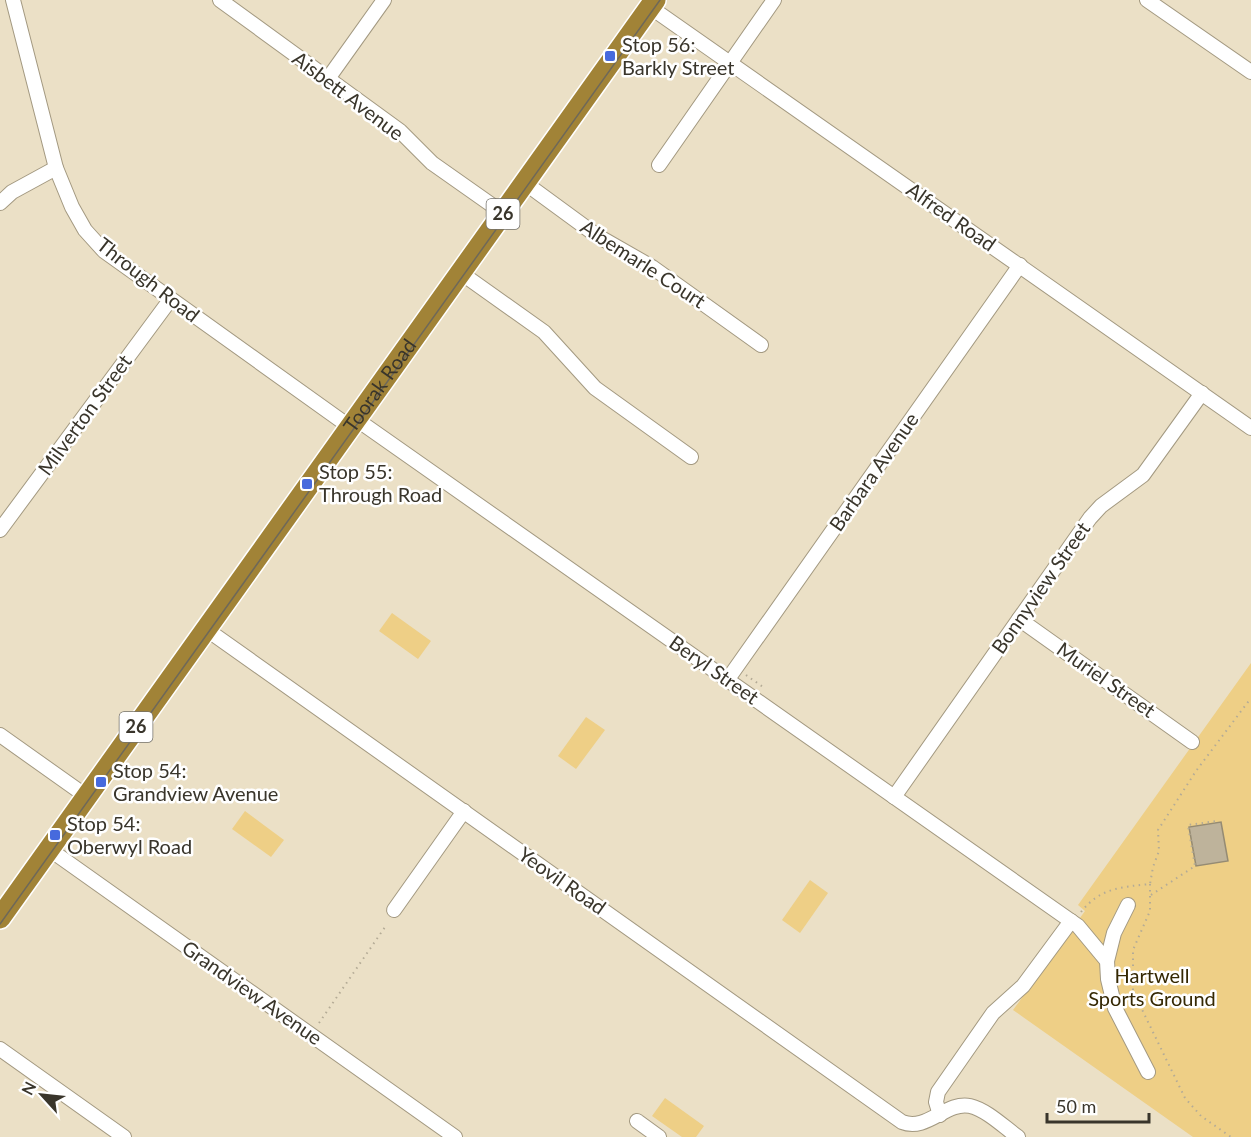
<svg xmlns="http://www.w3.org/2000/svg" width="1251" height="1137" viewBox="0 0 1251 1137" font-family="Lato,sans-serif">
  <rect width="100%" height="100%" fill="#ebe0c6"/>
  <g fill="#eecf86">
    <polygon points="392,613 431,641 418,659 379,631"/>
    <polygon points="1251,663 1251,1137 1193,1137 1013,1010 1085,911 1078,905"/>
    <polygon points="586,717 605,730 576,769 558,756"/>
    <polygon points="245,811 284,840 271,857 232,829"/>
    <polygon points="810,880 828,893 800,933 782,920"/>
    <polygon points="665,1098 704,1126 696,1137 682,1137 652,1116"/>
  </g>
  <polygon fill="#beb39b" stroke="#958b73" stroke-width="1.5" points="1221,822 1228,861 1196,866 1189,827"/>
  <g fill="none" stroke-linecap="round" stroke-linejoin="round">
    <g stroke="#a39981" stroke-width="16">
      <g id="minor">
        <polyline points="13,0 56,168 72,207 85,230 104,251 350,427"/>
        <polyline points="220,0 400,131 432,163 503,213"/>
        <polyline points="1147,0 1251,72"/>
        <polyline points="650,7 1251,428"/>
        <polyline points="327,80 384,0"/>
        <polyline points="659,165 774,0"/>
        <polyline points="525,183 596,235 652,267 761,345"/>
        <polyline points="0,203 12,192 56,168"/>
        <polyline points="461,273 544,332 595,388 691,457"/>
        <polyline points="356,419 1078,926 1107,961 1108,979 1115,1008 1148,1072"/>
        <polyline points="0,530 170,300"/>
        <polyline points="1019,619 1192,742"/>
        <path d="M206,629L902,1122C927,1132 946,1101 970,1106C987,1110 1004,1127 1018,1137"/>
        <polyline points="728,679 1020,265"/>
        <polyline points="0,735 86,796"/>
        <polyline points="894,797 1090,518 1101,506 1143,475 1202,393"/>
        <polyline points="49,849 455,1137"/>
        <polyline points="394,910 464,811"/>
        <polyline points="1107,961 1114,933 1128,905"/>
        <polyline points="0,1049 124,1137"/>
        <polyline points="940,1115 936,1102 938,1092 993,1013 1023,986 1071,921"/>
        <polyline points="637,1121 659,1137"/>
      </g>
    </g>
    <g stroke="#fff" stroke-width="24">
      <g id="highway">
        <path id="s1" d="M0,918L655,0"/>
      </g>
    </g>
    <g stroke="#b4ab96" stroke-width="2" stroke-dasharray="1.5 4.5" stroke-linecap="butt">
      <polyline points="746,675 763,687"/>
      <polyline points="1150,884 1150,911 1133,950 1133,991 1185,1098 1201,1116 1231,1137"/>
      <polyline points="1151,895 1195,866 1188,825 1217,821"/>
      <path d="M1081,912C1100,888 1121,887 1150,884L1153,867L1159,851L1158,830L1196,771L1251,698"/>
      <polyline points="319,1023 385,927"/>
    </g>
    <use href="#minor" stroke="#fff" stroke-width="14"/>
    <use href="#highway" stroke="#a18337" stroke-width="21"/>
    <polyline stroke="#6e6859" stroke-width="1.5" points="0,924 660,0"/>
  </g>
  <g fill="#476add" stroke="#fff" stroke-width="2">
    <rect x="604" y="50" width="12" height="12" rx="3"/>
    <rect x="301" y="478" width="12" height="12" rx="3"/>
    <rect x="95" y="776" width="12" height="12" rx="3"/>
    <rect x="49" y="829" width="12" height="12" rx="3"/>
  </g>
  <g text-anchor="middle" stroke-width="5" stroke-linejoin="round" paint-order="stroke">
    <g fill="#fff" stroke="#74726b" stroke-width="1.5">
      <rect x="486.5" y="199" width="33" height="30" rx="4.5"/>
      <rect x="119.5" y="712" width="33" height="30" rx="4.5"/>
    </g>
    <g font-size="18" font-weight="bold" fill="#39352b">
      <text x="503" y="220">26</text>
      <text x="136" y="733">26</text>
    </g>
    <g font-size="20" fill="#39352b" stroke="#fff" text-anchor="start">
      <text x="622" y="52">Stop 56:<tspan x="622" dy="23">Barkly Street</tspan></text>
      <text x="319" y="479">Stop 55:<tspan x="319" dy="23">Through Road</tspan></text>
      <text x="113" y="778">Stop 54:<tspan x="113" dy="23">Grandview Avenue</tspan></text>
      <text x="67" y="831">Stop 54:<tspan x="67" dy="23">Oberwyl Road</tspan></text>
    </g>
    <g font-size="20" fill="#39352b" stroke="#fff">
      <text transform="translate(348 96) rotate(37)" y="7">Aisbett Avenue</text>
      <text transform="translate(951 217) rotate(35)" y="7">Alfred Road</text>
      <text transform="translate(643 264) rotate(33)" y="7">Albemarle Court</text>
      <text transform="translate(148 280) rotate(38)" y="7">Through Road</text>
      <text dy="7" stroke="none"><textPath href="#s1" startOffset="654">Toorak Road</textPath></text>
      <text transform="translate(85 415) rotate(-54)" y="7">Milverton Street</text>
      <text transform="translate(874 472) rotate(-55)" y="7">Barbara Avenue</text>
      <text transform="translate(1041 588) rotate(-55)" y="7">Bonnyview Street</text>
      <text transform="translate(714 670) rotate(35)" y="7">Beryl Street</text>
      <text transform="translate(1106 680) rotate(35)" y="7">Muriel Street</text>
      <text transform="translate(562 881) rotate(35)" y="7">Yeovil Road</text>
      <text transform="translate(252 993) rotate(35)" y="7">Grandview Avenue</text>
    </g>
    <g font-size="20" fill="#352803" stroke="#fff">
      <text x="1152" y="983">Hartwell<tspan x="1152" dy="23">Sports Ground</tspan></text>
    </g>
  </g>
  <g transform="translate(42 1095) rotate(297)" stroke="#ffffff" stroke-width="4.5" paint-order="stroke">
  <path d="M0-4.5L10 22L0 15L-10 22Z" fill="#39352b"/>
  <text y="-9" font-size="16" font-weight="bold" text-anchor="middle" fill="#39352b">N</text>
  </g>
  <path d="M1047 1113v9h102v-9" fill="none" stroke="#39352b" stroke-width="3"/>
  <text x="1056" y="1113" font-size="18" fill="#39352b" stroke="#ffffff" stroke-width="4.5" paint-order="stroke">50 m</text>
</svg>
